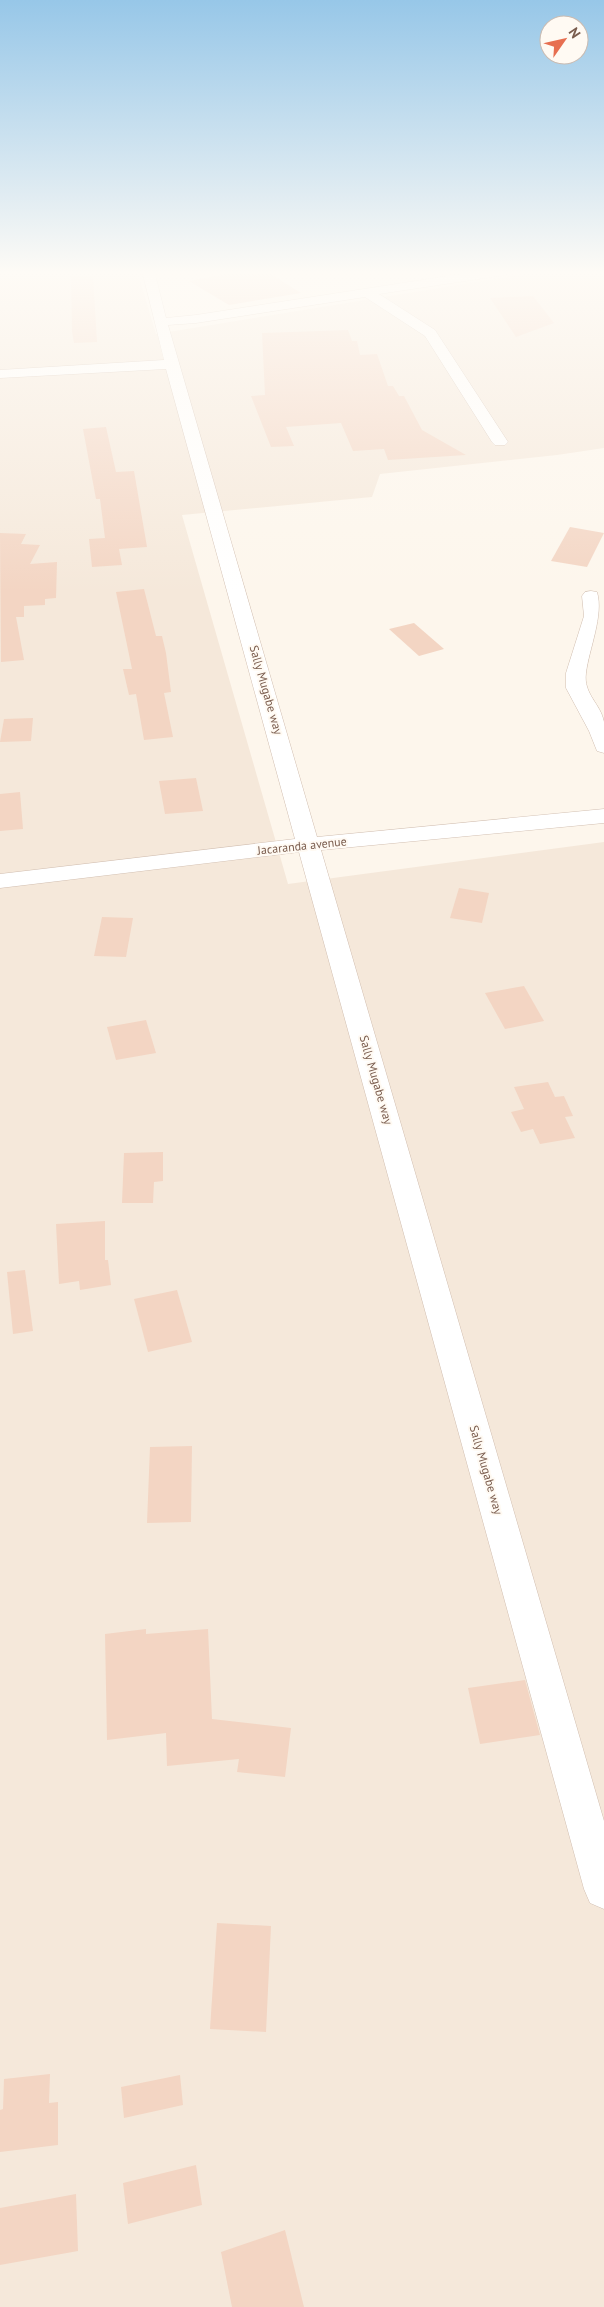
<svg xmlns="http://www.w3.org/2000/svg" width="604" height="2307" viewBox="0 0 604 2307" font-family="'PT Sans',sans-serif">
  <rect width="100%" height="100%" fill="#fdf6ec"/>
  <polygon fill="#f5e8da" points="0,270 137,270 156,334 550,270 604,270 604,448 557,455 380,474 372,497 182,515 288,884 604,842 604,2307 0,2307"/>
  <g fill="#f3d5c3">
    <polygon points="248,270 264,270 301,293 229,305 189,281"/>
    <polygon points="93,276 97,342 74,343 72,332 71,277"/>
    <polygon points="533,296 554,323 516,337 490,298"/>
    <polygon points="348,330 352,341 357,341 360,355 377,354 388,386 393,386 399,396 404,396 422,430 466,455 388,460 384,449 353,451 341,423 286,427 294,446 271,447 251,396 265,395 262,333"/>
    <polygon points="106,427 116,472 134,471 147,547 119,549 122,565 92,567 89,539 105,538 100,499 96,499 83,429"/>
    <polygon points="570,527 604,533 587,567 551,561"/>
    <polygon points="0,533 26,534 21,544 40,545 30,564 57,562 56,598 45,599 45,605 24,606 24,617 16,617 24,660 1,662"/>
    <polygon points="144,589 156,636 162,636 166,653 171,692 164,693 173,737 144,740 136,694 129,695 123,669 132,669 116,592"/>
    <polygon points="414,623 444,649 419,656 389,629"/>
    <polygon points="33,718 31,741 0,742 4,719"/>
    <polygon points="196,778 203,811 165,814 159,781"/>
    <polygon points="20,792 23,829 0,831 0,794"/>
    <polygon points="459,888 489,893 482,923 450,918"/>
    <polygon points="102,917 133,918 126,957 94,956"/>
    <polygon points="524,986 544,1021 505,1029 485,993"/>
    <polygon points="146,1020 156,1053 116,1060 107,1027"/>
    <polygon points="548,1082 555,1097 564,1096 573,1116 565,1117 575,1138 540,1144 533,1129 521,1132 511,1112 524,1109 514,1087"/>
    <polygon points="163,1152 163,1181 154,1182 153,1203 122,1203 124,1153"/>
    <polygon points="105,1221 105,1260 108,1260 111,1285 80,1290 79,1281 59,1284 56,1224"/>
    <polygon points="25,1270 33,1331 13,1334 7,1272"/>
    <polygon points="177,1290 192,1342 148,1352 134,1299"/>
    <polygon points="192,1446 191,1522 147,1523 150,1447"/>
    <polygon points="146,1629 146,1634 208,1629 212,1719 291,1728 285,1777 237,1772 239,1759 167,1766 166,1733 107,1740 105,1634"/>
    <polygon points="525,1680 540,1735 480,1744 468,1688"/>
    <polygon points="217,1923 271,1926 266,2032 210,2029"/>
    <polygon points="50,2074 49,2103 58,2102 58,2145 0,2152 0,2110 3,2109 4,2079"/>
    <polygon points="180,2075 183,2105 124,2118 121,2087"/>
    <polygon points="196,2165 202,2205 128,2224 123,2183"/>
    <polygon points="76,2194 78,2251 0,2265 0,2208"/>
    <polygon points="285,2230 304,2307 232,2307 221,2252"/>
  </g>
  <g fill="none" stroke-linecap="round" stroke-linejoin="round">
    <g stroke="#d1beb0" stroke-width="1">
      <g id="minor">
        <polygon points="142,270 154,270 166,318 196,315 487,270 517,270 511,274 379,294 435,330 508,442 505,445 495,445 492,442 425,336 365,297 196,323 168,325 317,837 604,809 604,823 321,850 604,1821 604,1909 590,1903 584,1889 299,852 0,888 0,874 295,839 166,369 0,378 0,370 164,360"/>
        <path d="M591,591L597,592C604,615 589,649 586,673C583,694 601,704 604,722C604,732 604,744 604,753L597,751L589,731L566,688V673L584,616L582,596L585,592Z"/>
      </g>
    </g>
    <use href="#minor" fill="#fff" fill-rule="evenodd"/>
  </g>
  <linearGradient id="sky" x2="0" y2="1"><stop stop-color="#97c7e8"/><stop offset="0.46" stop-color="#fefbf6"/><stop offset="1" stop-color="#fefbf6" stop-opacity="0"/></linearGradient>
  <rect width="604" height="593" fill="url(#sky)"/>
  <g text-anchor="middle" stroke-width="4" stroke-linejoin="round" paint-order="stroke">
    <g font-size="12" fill="#7a5c4d" stroke="#fffaf3">
      <text transform="translate(266 690) rotate(74)" y="4">Sally Mugabe way</text>
      <text transform="translate(302 846) rotate(-6)" y="4">Jacaranda avenue</text>
      <text transform="translate(376 1080) rotate(74)" y="4">Sally Mugabe way</text>
      <text transform="translate(486 1470) rotate(74)" y="4">Sally Mugabe way</text>
    </g>
  </g>
  <g transform="translate(564 40) rotate(56)"><circle r="24" fill="#fffaf3" stroke="#cabbb1"/>
  <path d="M0-4L9 19L0 12L-9 19Z" fill="#e76f51"/>
  <text y="-8" font-size="14" font-weight="bold" text-anchor="middle" fill="#7a5c4d">N</text>
  </g>
</svg>
